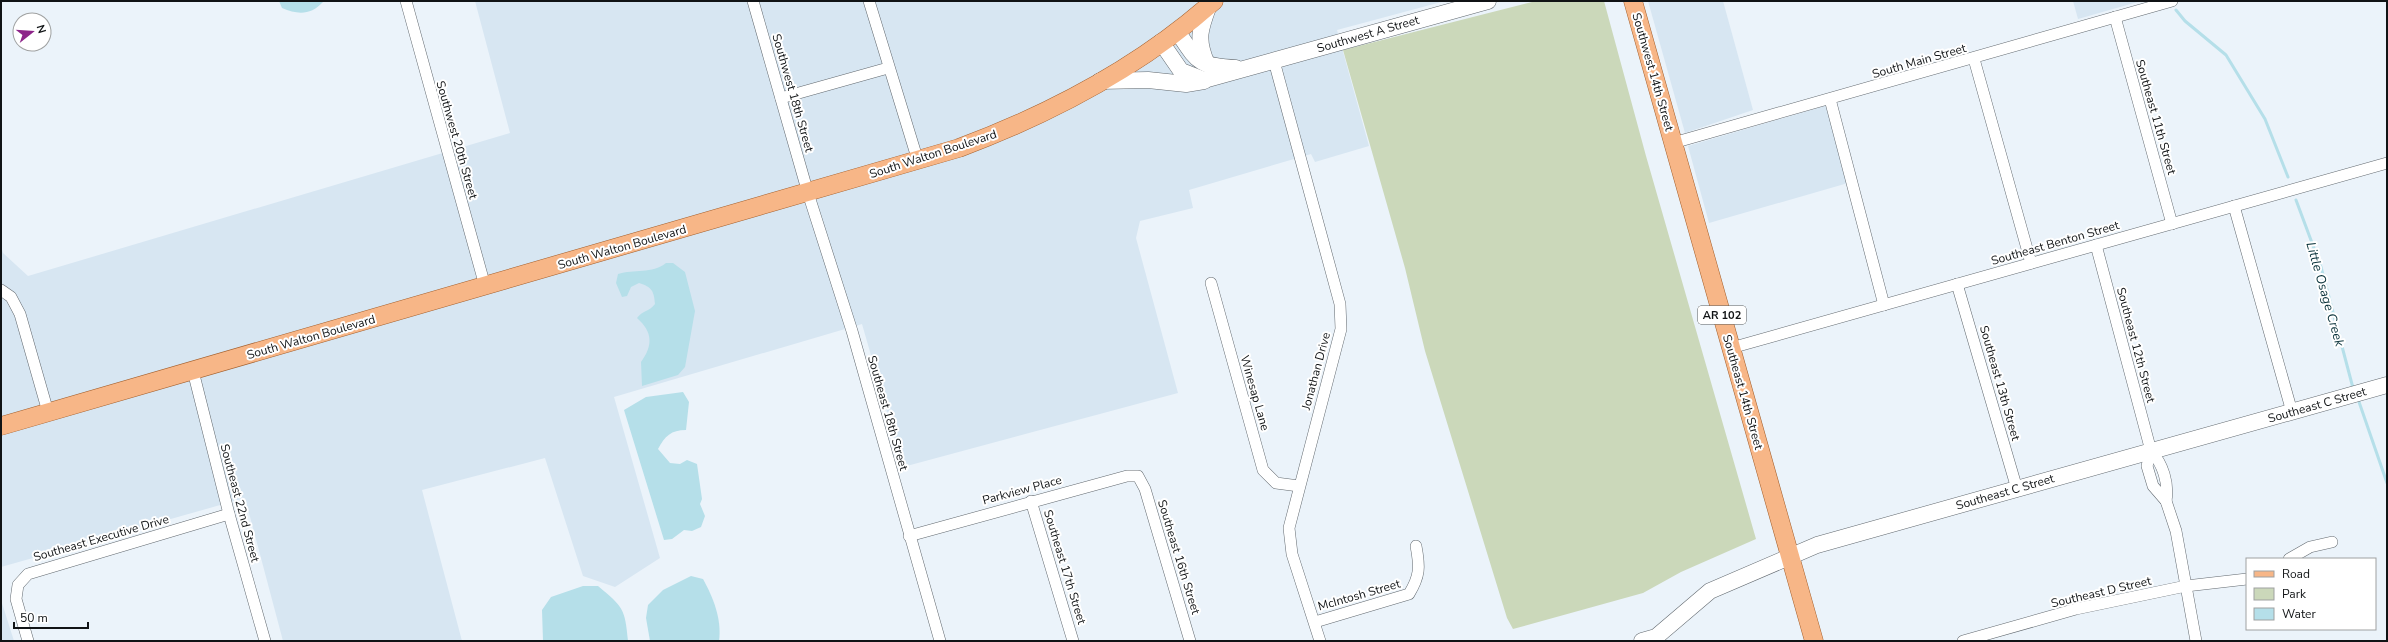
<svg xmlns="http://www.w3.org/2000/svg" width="2388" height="642" viewBox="0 0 2388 642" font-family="'Nunito Sans',sans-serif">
  <rect width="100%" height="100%" fill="#ebf3fa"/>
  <g fill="#d7e6f2">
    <polygon points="475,1 1445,1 1337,30 1369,146 1315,162 1311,154 1189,190 1193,208 1140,221 1136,238 1178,393 903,467 862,324 614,397 660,558 615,587 583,576 545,458 422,490 462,641 283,641 245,498 1,567 1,246 3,253 28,276 510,133"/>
    <polygon points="1648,1 1723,1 1753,110 1685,133"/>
    <polygon points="2073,1 2141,1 2078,19"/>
    <polygon points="1828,105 1848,183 1709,223 1688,146"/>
    <polygon points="1,600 14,641 1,641"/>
  </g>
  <polygon fill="#cbd8ba" points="1536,1 1604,1 1646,156 1756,539 1681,572 1643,593 1513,629 1507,618 1425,351 1405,268 1343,50"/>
  <g fill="#b5dfe9">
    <path d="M279,1H323V2C311,15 298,15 282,8Z"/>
    <path d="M666,263H673L685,272L695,311L685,367L678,375L642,386L641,362C653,346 653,332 637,318C642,311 650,311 655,304C654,291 652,287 639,283L631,287L627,296L622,297L616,283L618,274C634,269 652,274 666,263Z"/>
    <path d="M683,392L689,402L686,430C671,430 665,436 658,449L670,463L680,464L687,460L697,464L702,499L700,504L705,516L701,527L692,531L684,530L672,539L664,540L624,410L646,397Z"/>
    <path d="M691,576L703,579C713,597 722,619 719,641H650L646,618L648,605L663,590Z"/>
    <path d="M583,586H598C623,607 625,608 628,641H543L542,610L551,597Z"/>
  </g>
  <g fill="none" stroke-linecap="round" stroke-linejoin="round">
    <g stroke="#b5dfe9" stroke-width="3">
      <polyline points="2176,10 2185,21 2226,55 2265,119 2288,177"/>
      <polyline points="2296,200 2321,267 2353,388"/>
      <polyline points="2358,399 2387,483"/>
    </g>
    <g stroke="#62696f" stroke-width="12">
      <g id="street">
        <polyline points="406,1 485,286"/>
        <polyline points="753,1 808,193 852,331 940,641"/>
        <polyline points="869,1 918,161"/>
        <polyline points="2115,17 2172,224"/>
        <polyline points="1974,59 2031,263"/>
        <polyline points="1274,61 1340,304 1341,329 1289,528 1292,554 1320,641"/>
        <polyline points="781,98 888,68"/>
        <polyline points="1830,99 1884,305"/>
        <polyline points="1673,143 2172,1"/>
        <polyline points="2234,206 2292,412"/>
        <path d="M2096,245L2151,451C2163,464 2169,483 2166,501"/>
        <polyline points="1211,283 1263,470 1276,483 1299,486"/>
        <polyline points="1957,284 2017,489"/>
        <polyline points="1,290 11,297 20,314 48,412"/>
        <polyline points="1731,348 2387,163"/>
        <polyline points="193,371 229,514 265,641"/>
        <polyline points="2151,451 2147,466 2153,486 2166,501 2176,531 2196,641"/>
        <polyline points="1031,501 1073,641"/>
        <polyline points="909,536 1127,476 1138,476 1145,489 1190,641"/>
        <polyline points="2289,559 2310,547 2332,542"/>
        <path d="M1315,622L1409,594C1420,576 1420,567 1416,546"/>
        <polyline points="28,641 16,599 18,585 28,574 229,514"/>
        <polyline points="1963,641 2076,609 2186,586 2247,579"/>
      </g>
    </g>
    <g stroke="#62696f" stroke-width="17">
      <g id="secondary">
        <path d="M1177,31C1198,62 1197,66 1236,68"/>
        <polyline points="1161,42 1181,71 1204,80 1488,1"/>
        <path d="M1207,64C1196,39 1200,29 1209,5"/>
        <polyline points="1100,81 1148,80 1186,84 1204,81"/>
        <polyline points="1642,641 1656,637 1710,591 1817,545 2387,385"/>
      </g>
    </g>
    <g stroke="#a25e2b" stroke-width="19">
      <g id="primary">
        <polyline points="1633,1 1814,641"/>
        <path d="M1,426L959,148C1050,114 1141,66 1214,1"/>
      </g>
    </g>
    <use href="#street" stroke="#fff" stroke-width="11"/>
    <use href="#secondary" stroke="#fff" stroke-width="16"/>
    <use href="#primary" stroke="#f7b687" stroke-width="18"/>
  </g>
  <g text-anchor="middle" stroke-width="4" stroke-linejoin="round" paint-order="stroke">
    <rect fill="#fff" stroke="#585a5b" stroke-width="1" x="1698" y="306" width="48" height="18" rx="3"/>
    <g font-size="11" font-weight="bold" fill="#101315">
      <text x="1722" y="319">AR 102</text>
    </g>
    <g font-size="12" fill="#101315" stroke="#fff">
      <text transform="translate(1368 34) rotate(-16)" y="4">Southwest A Street</text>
      <text transform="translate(1919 61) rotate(-16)" y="4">South Main Street</text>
      <text transform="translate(1653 72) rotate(74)" y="4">Southwest 14th Street</text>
      <text transform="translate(793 93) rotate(74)" y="4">Southwest 18th Street</text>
      <text transform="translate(2156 117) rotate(74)" y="4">Southeast 11th Street</text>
      <text transform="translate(457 140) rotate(74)" y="4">Southwest 20th Street</text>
      <text transform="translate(933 154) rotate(-18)" y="4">South Walton Boulevard</text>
      <text transform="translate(2055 243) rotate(-16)" y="4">Southeast Benton Street</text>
      <text transform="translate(622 247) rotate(-16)" y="4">South Walton Boulevard</text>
      <text transform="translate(311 337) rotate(-16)" y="4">South Walton Boulevard</text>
      <text transform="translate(2136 345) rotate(75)" y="4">Southeast 12th Street</text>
      <text transform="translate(1316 371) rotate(-75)" y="4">Jonathan Drive</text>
      <text transform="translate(2000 383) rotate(74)" y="4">Southeast 13th Street</text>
      <text transform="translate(1743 392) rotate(74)" y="4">Southeast 14th Street</text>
      <text transform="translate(1255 393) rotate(74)" y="4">Winesap Lane</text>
      <text transform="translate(2317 405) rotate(-16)" y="4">Southeast C Street</text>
      <text transform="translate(888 413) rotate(74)" y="4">Southeast 18th Street</text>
      <text transform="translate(1022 490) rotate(-15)" y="4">Parkview Place</text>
      <text transform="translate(2005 492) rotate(-16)" y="4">Southeast C Street</text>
      <text transform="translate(240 503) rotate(75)" y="4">Southeast 22nd Street</text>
      <text transform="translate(101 538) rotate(-16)" y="4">Southeast Executive Drive</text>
      <text transform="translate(1179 557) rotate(73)" y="4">Southeast 16th Street</text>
      <text transform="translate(1065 567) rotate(73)" y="4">Southeast 17th Street</text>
      <text transform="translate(2101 592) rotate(-13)" y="4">Southeast D Street</text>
      <text transform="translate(1359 595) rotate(-16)" y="4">McIntosh Street</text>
    </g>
    <g font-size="13" font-style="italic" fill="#09323a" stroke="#fff">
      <text transform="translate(2326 294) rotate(74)" y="5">Little Osage Creek</text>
    </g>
  </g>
  <rect width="2388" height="642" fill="none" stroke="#101315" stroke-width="4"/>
  <rect x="2246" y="558" width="130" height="72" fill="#ffffff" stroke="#9fa1a1"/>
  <rect x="2254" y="571" width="20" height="6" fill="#f7b687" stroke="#9fa1a1"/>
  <text x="2282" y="578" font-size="12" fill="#101315">Road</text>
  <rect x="2254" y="588" width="20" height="12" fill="#cbd8ba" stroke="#9fa1a1"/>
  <text x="2282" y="598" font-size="12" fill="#101315">Park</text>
  <rect x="2254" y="608" width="20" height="12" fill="#b5dfe9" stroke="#9fa1a1"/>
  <text x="2282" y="618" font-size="12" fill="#101315">Water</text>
  <g transform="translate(32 32) rotate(73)"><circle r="19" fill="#ffffff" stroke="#9fa1a1"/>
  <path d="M0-3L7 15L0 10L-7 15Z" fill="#8d2489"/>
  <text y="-6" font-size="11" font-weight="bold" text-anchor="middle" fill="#101315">N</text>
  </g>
  <path d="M14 622v6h74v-6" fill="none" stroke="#101315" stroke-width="2"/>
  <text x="20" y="622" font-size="12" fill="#101315" stroke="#ffffff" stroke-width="3" paint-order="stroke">50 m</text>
</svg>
